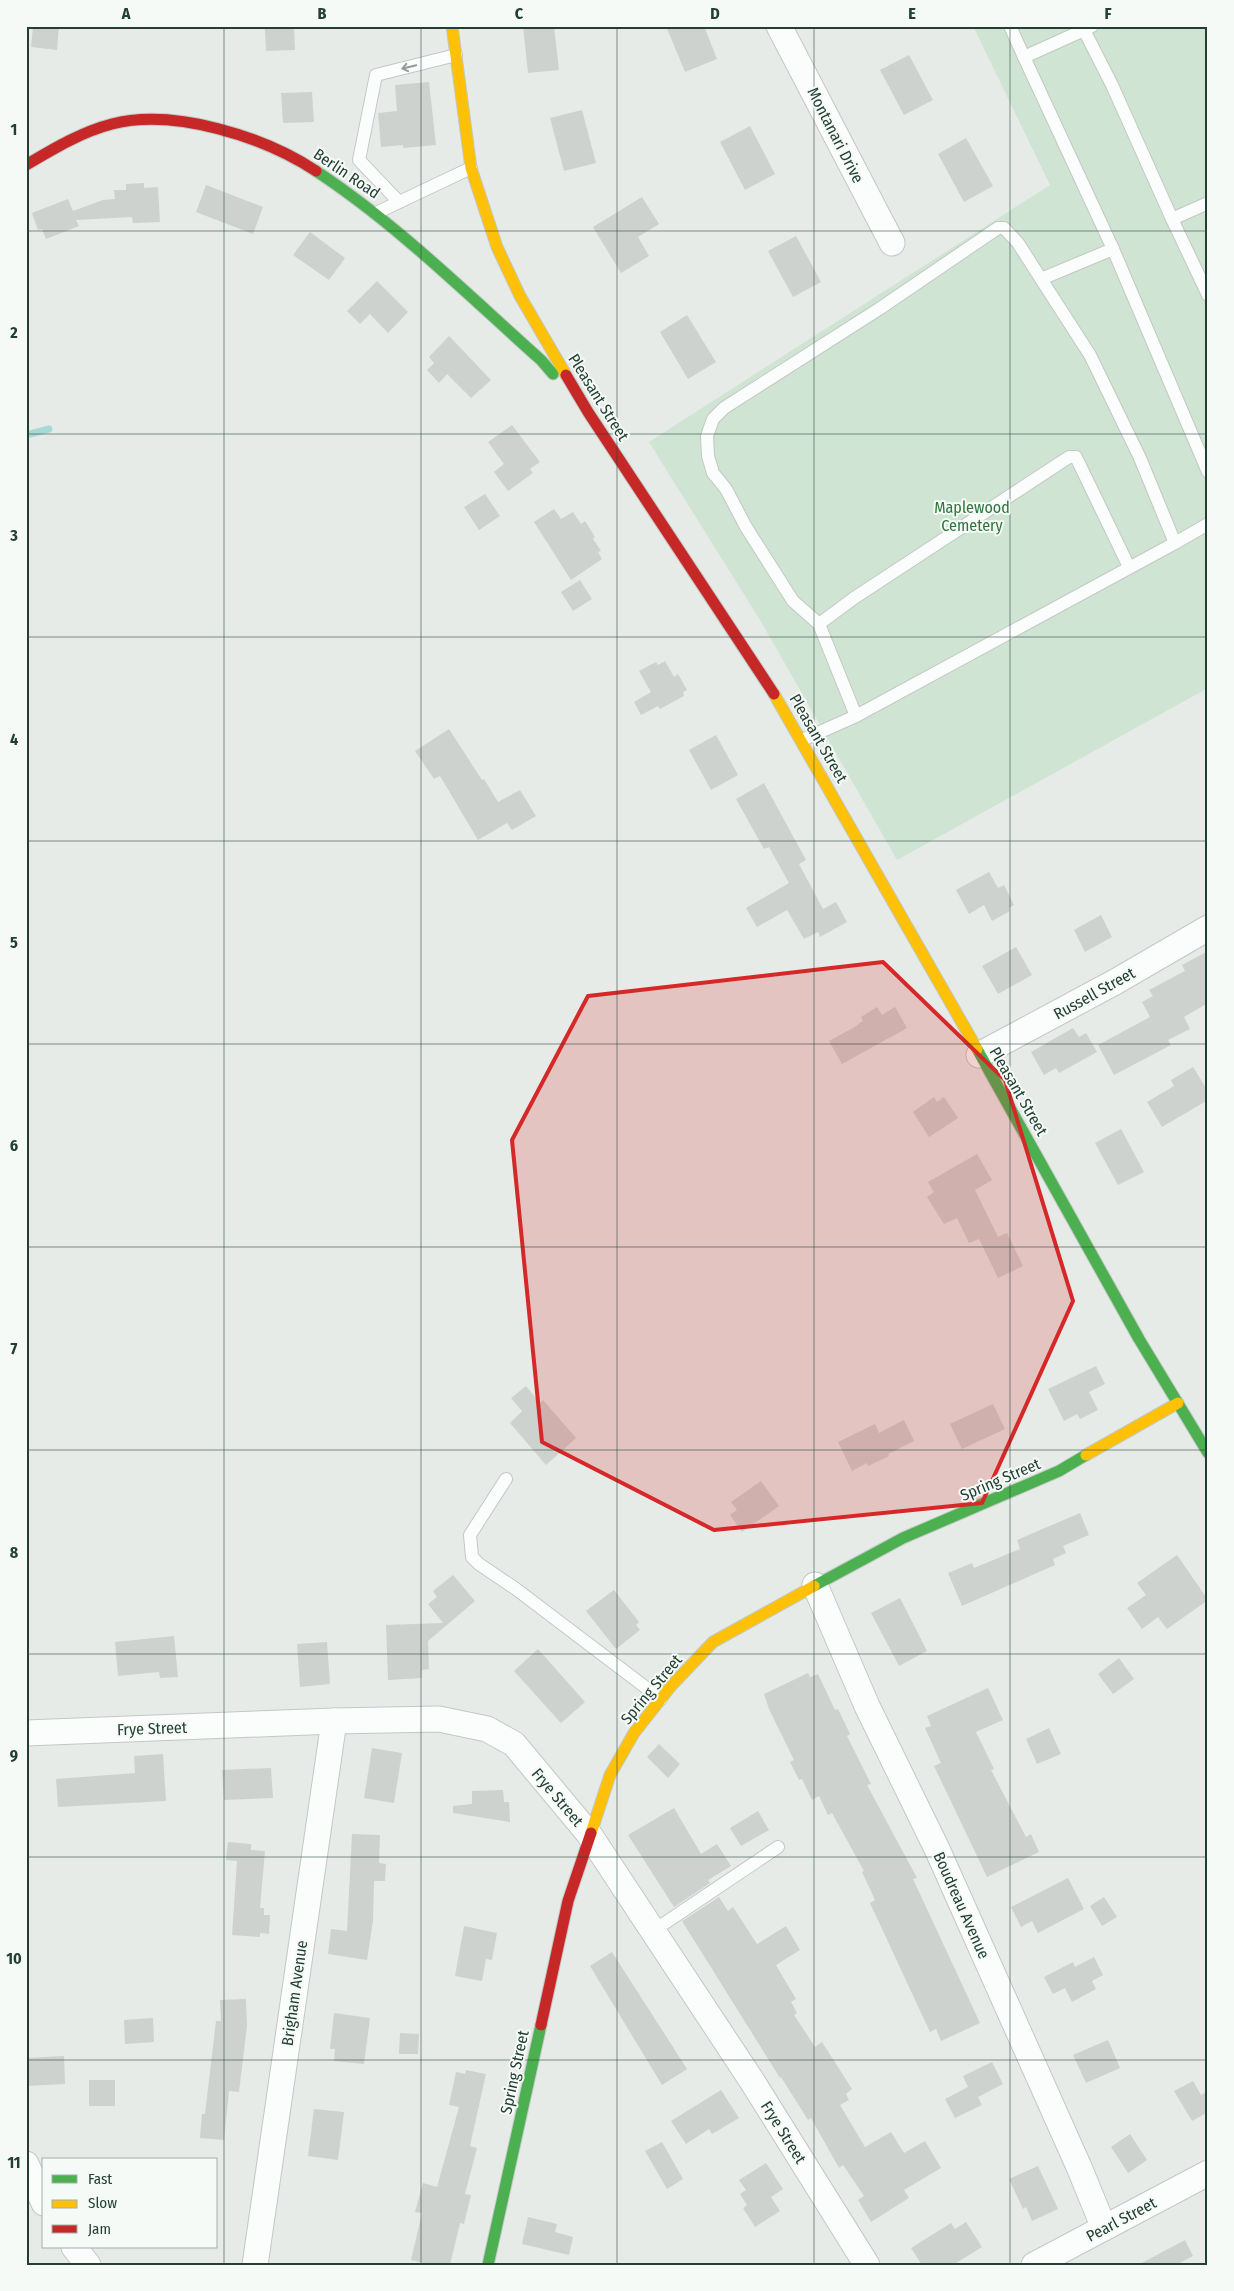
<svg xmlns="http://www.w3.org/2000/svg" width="1234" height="2291" viewBox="0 0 1234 2291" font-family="'Fira Sans Condensed',sans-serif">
  <rect width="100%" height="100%" fill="#e6ebe8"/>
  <polygon fill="#cfe4d2" points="973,26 1208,26 1208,688 897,860 760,620 649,442 1050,185"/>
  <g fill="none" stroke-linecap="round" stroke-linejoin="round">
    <polyline stroke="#a7dad7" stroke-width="7" points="26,435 49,429"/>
  </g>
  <g fill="#cdd2cf">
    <polygon points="33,26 59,26 57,50 31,47"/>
    <polygon points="523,26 554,26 559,70 528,73"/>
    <polygon points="666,26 704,26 717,59 685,72"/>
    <polygon points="294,27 295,50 266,51 265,29"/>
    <polygon points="909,55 933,100 904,115 880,70"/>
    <polygon points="429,82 436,145 403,148 403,145 381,147 378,113 397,111 395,85"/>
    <polygon points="312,92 314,122 283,123 281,93"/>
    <polygon points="582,110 596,163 564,171 550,118"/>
    <polygon points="750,126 775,174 745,190 720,142"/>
    <polygon points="966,138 993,186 964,202 938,154"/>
    <polygon points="144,183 144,188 158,187 160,222 133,223 132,217 76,220 79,226 46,239 42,229 38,230 32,213 68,199 73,211 103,200 115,199 114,190 126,190 126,184"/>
    <polygon points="206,185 263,207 253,234 196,212"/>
    <polygon points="642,197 659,224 638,237 649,256 621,273 593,227"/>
    <polygon points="310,232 345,258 329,280 293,255"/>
    <polygon points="796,236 821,282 793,297 768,251"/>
    <polygon points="377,281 408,312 388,333 370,314 360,324 347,311"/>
    <polygon points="687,315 716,362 688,379 660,332"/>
    <polygon points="449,336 491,380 471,398 447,374 439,383 427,370 434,363 429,357"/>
    <polygon points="512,425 540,462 530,469 533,473 508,491 494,472 504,464 488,442"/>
    <polygon points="485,494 500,516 479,530 464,507"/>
    <polygon points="554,509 561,519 573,512 581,524 585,521 595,537 593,539 601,551 598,552 602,559 571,580 534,522"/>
    <polygon points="580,580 592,599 573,611 561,592"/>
    <polygon points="665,661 674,677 678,674 687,690 683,692 684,696 660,709 658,706 641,715 634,702 651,692 639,671 656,662 658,665"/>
    <polygon points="449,729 482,780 484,779 498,802 520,790 536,816 512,830 507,823 478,840 440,776 434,779 415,751"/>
    <polygon points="716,735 738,775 711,790 689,750"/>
    <polygon points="764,783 806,860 799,864 823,909 836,902 847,922 820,937 818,932 804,939 787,910 757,927 746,908 789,883 769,847 764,849 736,799"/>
    <polygon points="989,872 998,888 1004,885 1014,905 1009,908 1010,911 992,921 984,905 969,914 956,890"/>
    <polygon points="1101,915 1112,937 1085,952 1074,930"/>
    <polygon points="1016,947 1032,975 998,994 982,966"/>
    <polygon points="1208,951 1208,1003 1184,1017 1190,1029 1168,1040 1171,1045 1114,1075 1098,1045 1150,1017 1142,1002 1153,996 1149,990 1185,971 1182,965"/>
    <polygon points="877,1007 882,1015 895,1007 907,1028 842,1064 829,1041 853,1028 863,1021 861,1017"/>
    <polygon points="1073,1028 1079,1037 1086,1033 1097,1052 1059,1073 1056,1068 1044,1075 1031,1052"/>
    <polygon points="1193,1067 1208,1091 1208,1100 1162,1127 1147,1102 1174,1086 1171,1080"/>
    <polygon points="934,1097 937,1102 944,1097 958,1118 929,1137 913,1112"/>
    <polygon points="1121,1129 1144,1172 1118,1185 1095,1143"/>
    <polygon points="977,1154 992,1180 975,1190 998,1237 1007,1233 1023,1266 998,1278 979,1239 969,1243 957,1218 944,1224 927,1197 934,1192 928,1182"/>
    <polygon points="1096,1366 1105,1384 1089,1392 1098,1410 1080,1419 1077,1414 1064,1421 1048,1389"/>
    <polygon points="526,1386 540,1403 543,1400 576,1438 546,1465 510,1423 522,1411 511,1398"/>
    <polygon points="993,1404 1005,1429 962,1449 950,1424"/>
    <polygon points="904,1420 914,1441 888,1454 889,1456 868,1466 867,1463 852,1471 838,1442 875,1424 879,1433"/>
    <polygon points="761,1481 779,1506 742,1532 730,1515 737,1510 731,1502"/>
    <polygon points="1080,1513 1089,1535 1063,1546 1066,1553 1053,1559 1055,1565 962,1606 948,1573 972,1563 974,1568 1020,1549 1017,1540"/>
    <polygon points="1177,1555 1208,1600 1167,1629 1158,1617 1142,1629 1127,1608 1146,1595 1137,1583"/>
    <polygon points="453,1575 475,1601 428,1641 429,1669 422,1670 422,1678 388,1680 386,1625 443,1623 428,1604 437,1597 433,1591"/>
    <polygon points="614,1590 639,1622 636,1625 640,1630 616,1649 586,1611"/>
    <polygon points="900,1598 927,1651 899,1666 871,1613"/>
    <polygon points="174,1636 178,1677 160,1678 159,1672 118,1676 115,1642"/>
    <polygon points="327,1642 330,1684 300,1687 297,1644"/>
    <polygon points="538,1649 585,1702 561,1723 514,1671"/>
    <polygon points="1119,1658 1134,1679 1113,1694 1098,1674"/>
    <polygon points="808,1673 810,1677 818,1674 835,1710 838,1709 850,1734 847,1736 871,1784 867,1785 917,1878 913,1879 980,2023 941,2041 936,2029 930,2032 870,1903 875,1900 862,1872 864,1871 832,1813 828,1815 819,1796 812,1800 802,1779 799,1780 790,1762 794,1760 769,1709 764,1694"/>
    <polygon points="988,1688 1003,1720 976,1732 994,1769 991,1770 1026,1837 1031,1834 1039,1852 987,1877 934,1766 941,1763 925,1728 931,1726 927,1716"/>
    <polygon points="1049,1728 1061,1754 1037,1764 1026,1739"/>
    <polygon points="659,1744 680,1764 668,1778 647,1757"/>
    <polygon points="372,1748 402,1753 394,1803 364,1798"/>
    <polygon points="163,1754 166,1801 58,1807 56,1779 135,1773 134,1756"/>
    <polygon points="271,1768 273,1798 224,1800 222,1770"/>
    <polygon points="503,1790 504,1802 509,1802 510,1822 453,1813 453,1806 472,1804 472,1791"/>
    <polygon points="674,1808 701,1854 717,1844 731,1866 708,1880 710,1883 674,1907 628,1835"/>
    <polygon points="758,1811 769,1830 741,1846 730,1828"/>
    <polygon points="352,1834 380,1835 379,1863 386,1864 385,1881 374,1881 373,1921 367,1960 328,1954 331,1929 347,1931"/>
    <polygon points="228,1842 251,1844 251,1850 265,1851 260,1908 264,1908 264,1915 270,1915 269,1934 260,1933 260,1937 232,1935 237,1861 226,1860"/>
    <polygon points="1068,1878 1084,1909 1038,1933 1032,1921 1021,1927 1011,1907"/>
    <polygon points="719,1897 728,1911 733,1907 757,1944 786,1926 800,1950 776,1965 796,1999 791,2002 797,2013 794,2015 815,2047 822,2042 852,2089 846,2094 849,2100 840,2105 865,2147 891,2132 904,2153 925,2141 941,2168 904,2190 909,2198 871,2222 858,2200 864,2196 843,2165 839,2168 811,2118 808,2120 781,2077 780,2078 682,1921"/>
    <polygon points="1104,1897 1117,1917 1102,1926 1090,1906"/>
    <polygon points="464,1926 497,1933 492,1960 486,1959 482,1981 455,1976"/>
    <polygon points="612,1952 687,2069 662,2085 590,1966"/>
    <polygon points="1094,1957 1103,1975 1092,1981 1096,1989 1072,2002 1065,1988 1053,1994 1044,1977 1073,1962 1075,1967"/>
    <polygon points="246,1999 247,2026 239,2092 229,2091 224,2140 200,2138 202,2114 205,2114 216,2021 221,2021 220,2000"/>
    <polygon points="334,2013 370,2018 364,2064 334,2061 335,2049 330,2049"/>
    <polygon points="153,2018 154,2042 125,2044 124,2020"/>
    <polygon points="400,2033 419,2034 418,2054 399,2054"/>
    <polygon points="1108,2040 1120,2068 1086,2083 1073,2055"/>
    <polygon points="64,2056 65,2084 26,2086 26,2058"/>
    <polygon points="992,2062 1003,2084 978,2097 982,2105 955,2118 945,2099 968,2087 963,2076"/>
    <polygon points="466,2070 486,2074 470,2146 477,2148 465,2194 471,2195 464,2224 460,2223 450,2265 431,2265 411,2260 422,2213 415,2212 423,2183 437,2187 459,2107 449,2105 456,2072 465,2074"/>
    <rect x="89" y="2080" width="26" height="26"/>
    <polygon points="1193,2081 1201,2095 1208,2091 1208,2112 1192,2121 1174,2091"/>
    <polygon points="721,2090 739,2118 712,2134 709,2129 686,2144 671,2121"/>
    <polygon points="314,2109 344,2112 338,2160 308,2156"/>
    <polygon points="1130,2134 1147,2160 1128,2173 1111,2147"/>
    <polygon points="662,2142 683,2179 667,2189 645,2151"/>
    <polygon points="766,2163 783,2189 771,2197 780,2211 755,2227 743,2208 747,2205 740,2194 746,2190 739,2180"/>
    <polygon points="1038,2166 1058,2209 1032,2221 1026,2207 1023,2209 1009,2179"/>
    <polygon points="528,2217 557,2224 555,2232 573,2237 569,2255 522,2244"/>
    <polygon points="966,2222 982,2247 953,2265 922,2265 911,2248 951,2223 955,2229"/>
    <polygon points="1185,2240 1193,2256 1176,2265 1138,2265"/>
  </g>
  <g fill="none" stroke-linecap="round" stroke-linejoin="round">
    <g stroke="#c3c8c5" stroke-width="14">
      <g id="lane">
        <polyline points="1010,26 1024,57 1084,30"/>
        <polyline points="1092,26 1084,30 1112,85 1172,219 1208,203"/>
        <polyline points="1024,57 1113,249"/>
        <polyline points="399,202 359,160 376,75 456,55"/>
        <polyline points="376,213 471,168"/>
        <polyline points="1172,219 1208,295"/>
        <polyline points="1041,279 1018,243 1004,228 998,228 879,309 724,408 713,419 707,436 708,456 713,473 726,489 746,527 793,601 819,624 856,716 1175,543"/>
        <polyline points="1208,472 1113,249 1041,279 1090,355 1140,458 1175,543 1208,524"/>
        <polyline points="819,624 854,598 1069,457 1076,457 1129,567"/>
        <polyline points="802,740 856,716"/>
        <polyline points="506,1479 470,1535 472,1557 479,1564 516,1589 661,1699"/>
        <polyline points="653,1931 778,1847"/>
      </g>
    </g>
    <g stroke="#c3c8c5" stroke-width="27">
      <g id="street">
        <polyline points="779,26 892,243"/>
        <polyline points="979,1055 1115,982 1208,928"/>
        <polyline points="815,1585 867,1706 937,1849 1079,2167 1104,2228"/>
        <polyline points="26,1733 334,1721 439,1719 487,1729 514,1744 589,1834 752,2081 867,2265"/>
        <polyline points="26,2164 44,2203"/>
        <polyline points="74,2247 88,2265"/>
        <polyline points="255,2265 334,1721"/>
        <polyline points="1034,2265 1208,2173"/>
      </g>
    </g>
    <g stroke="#c1c9c5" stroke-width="13">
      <g id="fast">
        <path d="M316,171C398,225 468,295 541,360L553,374"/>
        <polyline points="977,1049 1139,1339 1208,1453"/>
        <polyline points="814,1586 903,1538 1059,1471 1086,1455"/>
        <polyline points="488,2265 541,2025"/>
      </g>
    </g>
    <g stroke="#c1c9c5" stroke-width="13">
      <g id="slow">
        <polyline points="452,26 471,168 497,247 520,296 566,375"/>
        <polyline points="774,694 977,1049"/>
        <polyline points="1086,1455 1178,1403"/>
        <polyline points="591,1833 610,1775 634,1733 671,1686 713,1642 814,1586"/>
      </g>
    </g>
    <g stroke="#c1c9c5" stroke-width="13">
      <g id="jam">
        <path d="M26,165C53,149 81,132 112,124C175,108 264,137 316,171"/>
        <polyline points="566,375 588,412 774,694"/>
        <polyline points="541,2025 568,1901 591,1833"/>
      </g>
    </g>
    <use href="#lane" stroke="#fbfcfc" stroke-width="12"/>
    <use href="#street" stroke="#fbfcfc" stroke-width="25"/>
    <use href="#fast" stroke="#4caf50" stroke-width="11"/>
    <use href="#slow" stroke="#ffc107" stroke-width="11"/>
    <use href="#jam" stroke="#c62828" stroke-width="11"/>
  </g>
  <defs><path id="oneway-shaft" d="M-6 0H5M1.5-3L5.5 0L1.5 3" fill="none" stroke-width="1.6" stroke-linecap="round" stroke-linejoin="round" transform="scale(1.25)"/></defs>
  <use stroke="#8f9e98" href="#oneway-shaft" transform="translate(409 67) rotate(166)"/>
  <path fill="#d62828" fill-opacity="0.2" stroke="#d62828" stroke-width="4" stroke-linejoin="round" d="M883,962L1005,1080L1073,1301L982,1503L714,1530L542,1442L512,1140L588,996Z"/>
  <path fill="none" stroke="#233f33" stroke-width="1" stroke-opacity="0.55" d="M224,26V2265M421,26V2265M617,26V2265M814,26V2265M1010,26V2265M26,231H1208M26,434H1208M26,637H1208M26,841H1208M26,1044H1208M26,1247H1208M26,1450H1208M26,1654H1208M26,1857H1208M26,2060H1208"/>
  <g text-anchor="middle" stroke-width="4" stroke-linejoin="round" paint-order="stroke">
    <g font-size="16" fill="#233f33" stroke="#f5faf6">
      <text transform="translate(836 135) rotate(63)" y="6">Montanari Drive</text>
      <text transform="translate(347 173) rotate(34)" y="6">Berlin Road</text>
      <text transform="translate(599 397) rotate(58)" y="6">Pleasant Street</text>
      <text transform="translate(819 738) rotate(60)" y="6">Pleasant Street</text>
      <text transform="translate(1094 993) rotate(-29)" y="6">Russell Street</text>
      <text transform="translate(1019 1091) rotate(60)" y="6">Pleasant Street</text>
      <text transform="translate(1000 1479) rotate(-23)" y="6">Spring Street</text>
      <text transform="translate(651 1689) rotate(-50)" y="6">Spring Street</text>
      <text transform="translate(152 1728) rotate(-2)" y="6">Frye Street</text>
      <text transform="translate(558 1797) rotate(50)" y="6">Frye Street</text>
      <text transform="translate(962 1905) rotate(66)" y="6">Boudreau Avenue</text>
      <text transform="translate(294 1993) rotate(-82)" y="6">Brigham Avenue</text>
      <text transform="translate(514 2072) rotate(-78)" y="6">Spring Street</text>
      <text transform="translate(784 2132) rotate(58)" y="6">Frye Street</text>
      <text transform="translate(1121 2219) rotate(-28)" y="6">Pearl Street</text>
    </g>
    <g font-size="16" fill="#2d763c" stroke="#f5faf6">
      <text x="972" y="513">Maplewood<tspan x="972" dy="18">Cemetery</tspan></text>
    </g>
  </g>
  <rect width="1234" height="2291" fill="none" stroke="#f5faf6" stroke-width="55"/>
  <rect x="42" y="2158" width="175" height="90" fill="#f5faf6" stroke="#a1afa8"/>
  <rect x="52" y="2175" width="25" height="8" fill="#4caf50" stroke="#a1afa8"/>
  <text x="88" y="2184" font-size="15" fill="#233f33">Fast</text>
  <rect x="52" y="2200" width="25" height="8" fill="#ffc107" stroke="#a1afa8"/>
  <text x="88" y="2208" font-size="15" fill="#233f33">Slow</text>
  <rect x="52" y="2225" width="25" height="8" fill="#c62828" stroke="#a1afa8"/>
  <text x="88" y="2234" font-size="15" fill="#233f33">Jam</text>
  <rect x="28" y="28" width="1178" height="2236" fill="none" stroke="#233f33" stroke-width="2"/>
  <g font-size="16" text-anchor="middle" font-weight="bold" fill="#233f33">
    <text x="126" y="19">A</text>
    <text x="322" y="19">B</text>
    <text x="519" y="19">C</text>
    <text x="715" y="19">D</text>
    <text x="912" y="19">E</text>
    <text x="1108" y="19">F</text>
    <text x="14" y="135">1</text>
    <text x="14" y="338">2</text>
    <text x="14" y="541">3</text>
    <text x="14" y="745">4</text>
    <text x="14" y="948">5</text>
    <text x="14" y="1151">6</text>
    <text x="14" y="1354">7</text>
    <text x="14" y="1558">8</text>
    <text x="14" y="1761">9</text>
    <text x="14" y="1964">10</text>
    <text x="14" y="2168">11</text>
  </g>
</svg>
